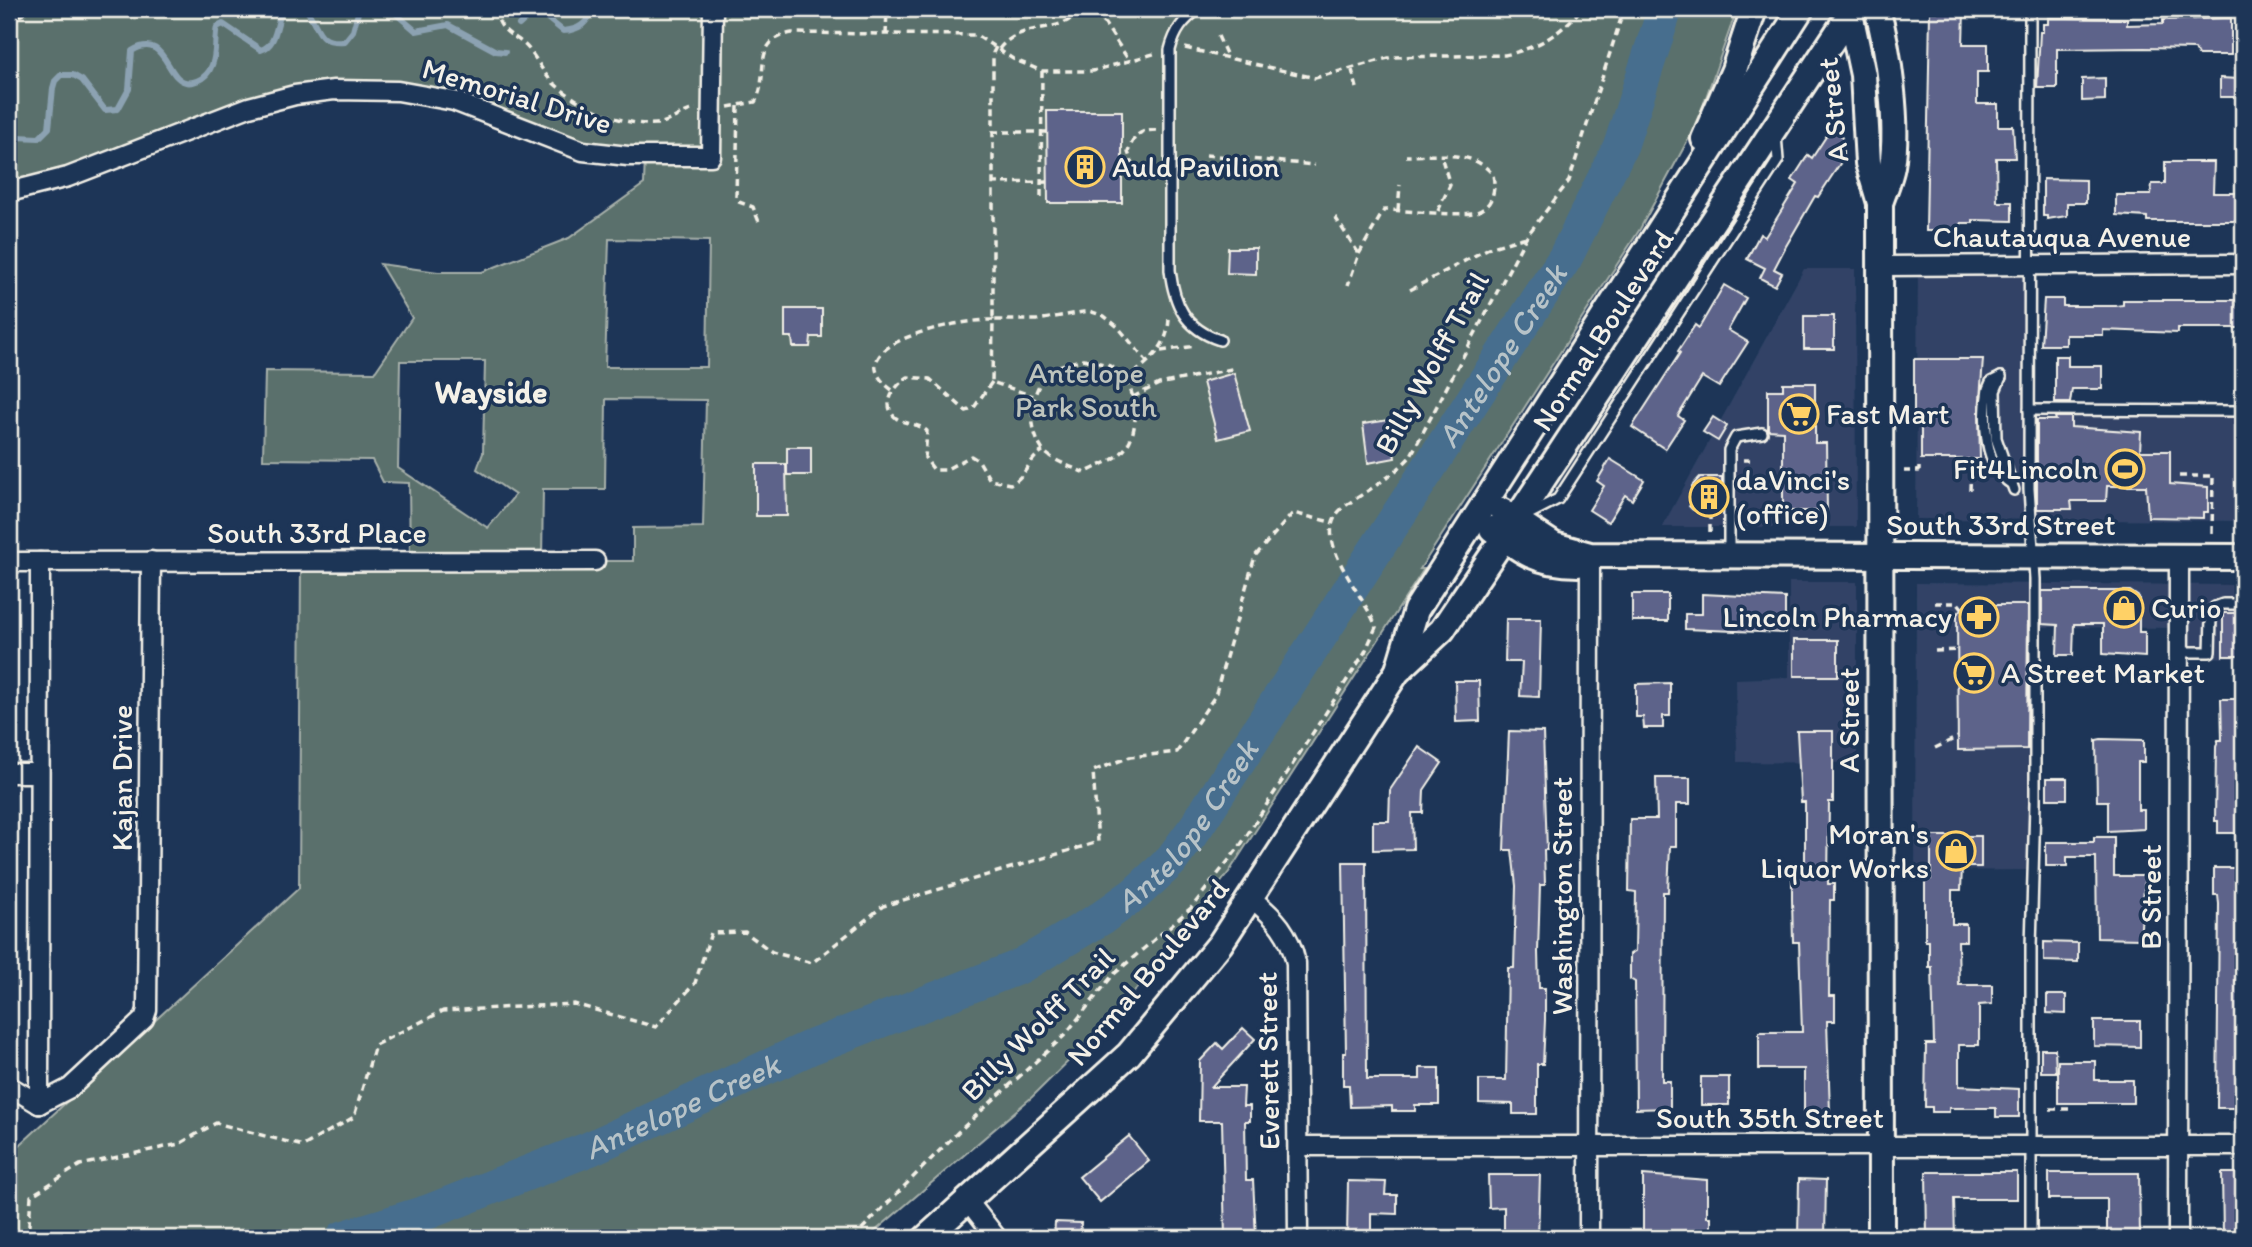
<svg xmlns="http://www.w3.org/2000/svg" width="2252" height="1247" viewBox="0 0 2252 1247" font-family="Itim,sans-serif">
  <rect width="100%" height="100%" fill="#1d3557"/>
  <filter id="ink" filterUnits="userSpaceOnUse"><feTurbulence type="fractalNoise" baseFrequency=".0143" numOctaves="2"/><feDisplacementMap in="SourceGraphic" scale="14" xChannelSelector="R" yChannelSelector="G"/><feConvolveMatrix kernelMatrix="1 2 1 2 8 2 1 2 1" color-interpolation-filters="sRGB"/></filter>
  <g filter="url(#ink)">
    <g fill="#304366">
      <polygon points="1918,265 2028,265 2029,410 2243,411 2243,521 1916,519"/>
      <polygon points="1804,269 1855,269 1856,527 1662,527"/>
      <polygon points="1789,582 1857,582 1857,763 1737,762 1736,679 1789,677"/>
      <polygon points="1916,583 2243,585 2243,658 2179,657 2178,628 2035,627 2035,870 1915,871"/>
    </g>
    <path fill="#5a706c" stroke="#a7b0aa" stroke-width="2" fill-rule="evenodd" d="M9,9H1737L1697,123L1640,229L1420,569H1424L1229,872L1158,964L1102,1028L1032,1097L867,1238H9V1155L299,888L301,561L410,560L409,483L383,482L372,460L263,459L265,371L375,372L412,318L380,264L438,272H482L569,238L644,184L645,156L604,154L454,101L312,92L9,192ZM609,239L709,241L707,367H605ZM400,361H485L483,453L477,469L515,495L488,528L398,468ZM606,399L706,400L703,527L633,528V561H542L543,489H605Z"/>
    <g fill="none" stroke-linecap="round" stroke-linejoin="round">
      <g stroke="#8ca2b2" stroke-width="6">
        <path d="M306,9C320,28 316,44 345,41L353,31L359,9"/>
        <polyline points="381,9 395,13 416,31 448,25 496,51 505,52"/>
        <path d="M519,25L533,12L541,13L563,31C579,30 587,24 593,9"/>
        <path d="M9,127L17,137L39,138L49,128L53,88L55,81L61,75H73L82,80L105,110L118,109L129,89L132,51C160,34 165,65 177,77C189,89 207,79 212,65C217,53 214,39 217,27L223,24L261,50C278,44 275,24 283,9"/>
      </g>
      <path stroke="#466e8e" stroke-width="35" id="s1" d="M343,1238L428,1212L589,1149L809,1048L1019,967L1103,917L1135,894L1170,862L1196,827L1565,258L1621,145L1665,9"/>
    </g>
    <g fill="#5d648a" stroke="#f4f1e8" stroke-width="2">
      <polygon points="1936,9 1964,11 1963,44 1988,44 1988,72 1977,72 1977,104 1998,104 1998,126 2013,126 2015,158 1996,158 1997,202 2012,202 2012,221 1973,220 1973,223 1961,223 1961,231 1926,231 1930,12 1936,12"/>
      <polygon points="2048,18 2127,19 2127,25 2163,24 2163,20 2231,18 2231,55 2198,55 2195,49 2144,48 2057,49 2057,88 2037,88 2040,32 2043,32 2043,24 2048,24"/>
      <polygon points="2105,78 2105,100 2082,101 2082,79"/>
      <polygon points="2220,78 2239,79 2239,97 2220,97"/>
      <polygon points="1047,111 1122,111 1122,203 1048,203"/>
      <polygon points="1838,128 1843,141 1843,159 1818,197 1815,196 1786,246 1774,269 1782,273 1775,286 1760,278 1765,268 1747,259 1760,234 1765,237 1798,184 1792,180 1808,155 1812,158 1829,132"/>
      <polygon points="2165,162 2214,162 2213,193 2243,193 2243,216 2240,216 2240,221 2147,221 2147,217 2116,215 2116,195 2151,195 2152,184 2165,184"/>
      <polygon points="2043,179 2086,180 2086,203 2067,203 2067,216 2047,219 2047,216 2043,216"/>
      <polygon points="1228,248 1256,248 1256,274 1227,273"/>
      <polygon points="1724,285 1746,298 1728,330 1748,342 1719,387 1702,377 1678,416 1684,420 1665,449 1632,427 1680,353 1678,351 1695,325 1699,328"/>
      <polygon points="2044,299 2063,299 2063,306 2116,306 2123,305 2123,300 2237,300 2237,305 2240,306 2240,328 2178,328 2178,333 2103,330 2103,335 2066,335 2066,345 2041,345"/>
      <polygon points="785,309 822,309 822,337 811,337 810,347 793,347 792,337 785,337"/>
      <rect x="1804" y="316" width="30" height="33"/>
      <polygon points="2055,356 2068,356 2068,366 2102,366 2102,389 2072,389 2070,403 2055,403"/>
      <polygon points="1914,359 1983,359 1979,413 1980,459 1921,459 1921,415 1914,414"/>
      <polygon points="1234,373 1250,431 1218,439 1203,382"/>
      <polygon points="1783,383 1815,383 1815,443 1826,443 1827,511 1783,511 1783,431 1768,430 1768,390 1783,390"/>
      <polygon points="1713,417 1727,426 1718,441 1703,432"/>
      <polygon points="2055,417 2071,417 2071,427 2141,432 2140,451 2170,451 2170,484 2208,487 2208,512 2203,512 2203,518 2148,517 2146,486 2107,486 2106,501 2071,501 2072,509 2037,509 2037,420 2056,420"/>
      <polygon points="1389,420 1395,458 1368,463 1363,424"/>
      <rect x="787" y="447" width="24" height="28"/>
      <polygon points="1610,459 1644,480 1632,500 1625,495 1608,522 1589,510 1604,486 1597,481"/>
      <polygon points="756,464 786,464 787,516 756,516"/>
      <polygon points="1700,477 1722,477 1722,507 1692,507 1692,486"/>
      <polygon points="2042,591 2130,591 2139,597 2139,632 2145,632 2145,657 2103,654 2103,624 2074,624 2073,655 2057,655 2058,625 2042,624"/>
      <rect x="1632" y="594" width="36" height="27"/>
      <polygon points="1702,594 1785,598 1785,633 1685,629 1685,614 1702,614"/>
      <polygon points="1966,605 2028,605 2027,749 1958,750 1957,614"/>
      <rect x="2223" y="613" width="20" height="43"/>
      <polygon points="1506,619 1541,619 1539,697 1520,696 1522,662 1505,662"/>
      <rect x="1794" y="640" width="44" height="36"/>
      <polygon points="1455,681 1479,681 1480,721 1456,722"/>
      <polygon points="1670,683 1670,716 1663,716 1663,728 1644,728 1643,717 1636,717 1636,684"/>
      <polygon points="2221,699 2243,699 2243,764 2239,764 2243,833 2218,833 2218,821 2215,821 2216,747 2218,740 2222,740"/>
      <polygon points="1509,731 1543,732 1547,850 1544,850 1545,885 1540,885 1538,952 1539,988 1545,988 1545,1020 1543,1064 1537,1064 1537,1114 1513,1114 1513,1104 1479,1103 1479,1080 1506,1080 1508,968 1514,968 1516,886 1512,850 1504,850"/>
      <polygon points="1797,731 1833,731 1833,802 1829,802 1828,884 1834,884 1834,900 1830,900 1829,996 1835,996 1835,1021 1827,1021 1830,1112 1804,1111 1804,1069 1759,1069 1759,1032 1802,1032 1799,942 1793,942 1792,899 1792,871 1805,871 1805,802 1801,802"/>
      <polygon points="2101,739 2144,740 2144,762 2138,762 2138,810 2144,810 2144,829 2108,831 2108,801 2097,801 2096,740"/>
      <polygon points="1419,747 1442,763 1424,790 1423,813 1412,813 1413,849 1373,850 1373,821 1389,821 1390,790"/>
      <polygon points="1656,778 1690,778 1690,804 1676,804 1676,846 1670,846 1668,892 1663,892 1662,1081 1670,1081 1670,1108 1636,1109 1635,982 1630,979 1630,954 1635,951 1636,892 1629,891 1630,819 1657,819"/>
      <rect x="2047" y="778" width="20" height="21"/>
      <polygon points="1931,836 1981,836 1981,867 1962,867 1961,890 1952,890 1952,924 1966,924 1966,941 1958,941 1959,985 1992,985 1992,1004 1979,1005 1979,1045 1959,1045 1959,1086 2019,1089 2019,1117 1996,1117 1996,1108 1949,1108 1949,1112 1932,1112 1932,1107 1925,1107 1926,1044 1934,1044 1932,967 1929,967 1929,941 1925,941 1925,879 1931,879"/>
      <polygon points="2094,837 2114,837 2114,876 2145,876 2140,939 2097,938 2096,857 2067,857 2067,866 2046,866 2046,842 2094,842"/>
      <polygon points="1343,862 1366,862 1367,1079 1420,1079 1420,1068 1439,1068 1439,1105 1415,1105 1415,1111 1392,1111 1392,1106 1350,1107 1349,1085 1343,1085 1343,1053 1346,1053"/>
      <polygon points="2214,868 2239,868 2239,879 2243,879 2243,904 2239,904 2239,945 2243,945 2242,1108 2217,1108 2219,904 2218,895 2214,895"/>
      <polygon points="2044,942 2078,943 2078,962 2044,961"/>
      <polygon points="2047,995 2066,995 2066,1014 2047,1013"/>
      <polygon points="2094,1021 2140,1021 2140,1047 2094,1046"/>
      <polygon points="1243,1028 1255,1039 1211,1087 1244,1087 1243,1106 1250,1106 1250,1121 1245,1121 1246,1180 1253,1180 1256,1238 1225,1238 1222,1121 1199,1121 1200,1061 1217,1043 1223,1049"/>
      <polygon points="2041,1049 2055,1049 2056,1072 2041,1072"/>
      <polygon points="2058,1061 2095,1061 2095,1080 2133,1080 2133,1103 2058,1103"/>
      <rect x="1701" y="1077" width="28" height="28"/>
      <polygon points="1129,1136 1149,1161 1100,1202 1079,1177"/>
      <polygon points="1926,1172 2017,1172 2017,1199 1954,1199 1955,1238 1927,1238"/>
      <polygon points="2049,1173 2139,1173 2140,1236 2107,1236 2107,1199 2049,1199"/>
      <polygon points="2222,1173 2243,1173 2243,1237 2223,1237"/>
      <polygon points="1488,1175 1540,1175 1538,1238 1504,1238 1504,1207 1489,1208"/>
      <polygon points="1643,1175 1707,1180 1707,1217 1711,1217 1711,1238 1643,1238"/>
      <polygon points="1799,1179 1826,1180 1825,1238 1798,1238"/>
      <polygon points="1348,1181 1386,1182 1385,1195 1397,1195 1397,1214 1371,1213 1371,1238 1347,1238"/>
      <polygon points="1055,1222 1081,1223 1080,1238 1054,1238"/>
    </g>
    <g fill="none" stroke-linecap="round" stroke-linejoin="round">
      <g stroke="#f4f1e8" stroke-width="14">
        <g id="service">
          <path d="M1198,9C1183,21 1175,30 1170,50V270C1174,304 1185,329 1220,340"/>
          <polyline points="2030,9 2029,489 2035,579 2035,803 2031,947 2031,1238"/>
          <path d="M2001,377L1991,382L1988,389C1983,418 1983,467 2012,484"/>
          <polyline points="2001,377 1995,391 1996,438 2014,490"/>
          <polyline points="2029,410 2243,411"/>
          <polyline points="1527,515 1558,499 1778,160 1776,135"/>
          <polyline points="1729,554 1729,450 1736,437 1762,433"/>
          <polyline points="2179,652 2210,652 2211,618 2215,607 2223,604 2243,604"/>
        </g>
      </g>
      <g stroke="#f4f1e8" stroke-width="23">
        <g id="minor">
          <polyline points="9,192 68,177 249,107 295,95 334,90 398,91 454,101 583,151 628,156 711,156 713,9"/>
          <polyline points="1881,266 2243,264"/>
          <polyline points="9,562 595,561"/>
          <polyline points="9,773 39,773"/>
          <path d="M1252,899C1275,917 1290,934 1296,963L1298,1238"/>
          <polyline points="9,1086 39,1104"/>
          <polyline points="39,1104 70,1088 144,1019 147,1010 151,561"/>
          <polyline points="39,1104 40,562"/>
          <polyline points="1298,1146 2243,1146"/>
          <polyline points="968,1201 997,1238"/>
          <polyline points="1589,1238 1590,555"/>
          <polyline points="2178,1238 2179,556"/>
        </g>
      </g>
      <g stroke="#f4f1e8" stroke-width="30">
        <g id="secondary">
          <polyline points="1849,9 1863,75 1868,163 1880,203 1881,1238"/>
          <path d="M1877,9C1889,50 1899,125 1892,166C1890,178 1884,191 1880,203"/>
          <polyline points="1704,139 1734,70 1754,9"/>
          <polyline points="1502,511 1554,545 1590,555 2243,557"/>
          <path d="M1492,529C1522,552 1538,564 1578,564L1587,557"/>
          <polyline points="1398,670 1416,610 1801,9"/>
          <polyline points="926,1238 1129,1054 1220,944 1397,672 1442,630 1504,538 1853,9"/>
        </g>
      </g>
      <g stroke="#f4f1e8" stroke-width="3.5" stroke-dasharray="7 5" stroke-linecap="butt">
        <path d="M495,9C501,39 517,32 531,52C540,64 545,77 557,86C583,107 622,126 656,124C670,123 682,111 696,109"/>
        <polyline points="1082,9 1105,24 1130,62"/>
        <polyline points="9,22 32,9"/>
        <polyline points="886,35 887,9"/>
        <polyline points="1218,36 1227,56"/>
        <polyline points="996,47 993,53 993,320 1038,320 1089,311 1104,316 1118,327 1147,362"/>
        <path d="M1185,48L1315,78L1392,57L1505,55C1537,48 1561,34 1581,9"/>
        <path d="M999,49C1024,18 1064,37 1079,9"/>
        <polyline points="1352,70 1357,88"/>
        <polyline points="738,106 736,197 739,202 753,207 759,222"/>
        <path d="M728,107L755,102C771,76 749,41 792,33L976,35L1013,59L1042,71H1093L1157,53"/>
        <path d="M1156,130C1138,130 1134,136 1128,152L1135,171L1144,179L1157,180"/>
        <polyline points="992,132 1047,132"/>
        <polyline points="1206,155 1315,165"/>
        <polyline points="992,183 1048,182"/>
        <polyline points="1041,197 1042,71"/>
        <polyline points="1398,210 1400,185"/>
        <polyline points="1438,211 1450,185 1441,156"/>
        <polyline points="1335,217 1359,254 1348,285"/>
        <path d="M1359,254L1384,210C1405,210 1460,217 1477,212C1493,206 1496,189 1493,175C1474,149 1434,156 1406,156"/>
        <polyline points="1410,290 1489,248 1526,237"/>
        <polyline points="1161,351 1196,346"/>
        <path d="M1084,359C1093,362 1108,364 1116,369C1138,387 1142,430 1123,451C1115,461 1096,466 1085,473C1072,467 1050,460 1042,449C1027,427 1029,385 1053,369C1061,364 1075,362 1084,359Z"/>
        <path d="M1125,381C1147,362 1168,350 1169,318"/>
        <path d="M992,382L973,409L966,411L930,379L908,377C895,385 880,405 896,418C906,425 918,423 927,431L925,458L934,470H945L971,456L979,461L990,480L1010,484C1026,478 1028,459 1043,451"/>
        <path d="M892,390C830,343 963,319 993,320L992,382L1033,396"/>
        <polyline points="1133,397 1159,384 1236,368"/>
        <polyline points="1743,460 1753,460"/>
        <polyline points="1904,471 1919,471 1919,463"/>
        <polyline points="2179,476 2213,476 2212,533"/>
        <polyline points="1970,490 1971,463"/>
        <polyline points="1689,505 1693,509 1710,510 1711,507"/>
        <polyline points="1710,532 1710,510 1715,510"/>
        <polyline points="1935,603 1958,603 1962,608"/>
        <polyline points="1935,651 1957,650"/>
        <polyline points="1935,748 1958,737"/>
        <polyline points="2050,1109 2072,1109"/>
        <polyline points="28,1238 31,1196 80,1165 179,1144 216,1123 303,1146 354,1117 375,1045 443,1011 574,1004 656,1027 695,983 711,933 745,932 772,952 812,963 883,906 1098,842 1093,771 1130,757 1177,752 1215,696 1255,556 1293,513 1331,522"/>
        <path d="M853,1238L958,1132L1064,1036L1113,975L1191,908L1240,846L1365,652L1376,627C1365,594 1305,535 1345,506C1368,490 1391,478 1410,457L1526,237L1569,181L1624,9"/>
      </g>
      <use href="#service" stroke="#1d3557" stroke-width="9"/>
      <use href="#minor" stroke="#1d3557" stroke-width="18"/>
      <use href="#secondary" stroke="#1d3557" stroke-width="24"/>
    </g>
  </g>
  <defs>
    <g id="building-ring" transform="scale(2.0125)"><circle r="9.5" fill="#1d3557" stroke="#ffd166" stroke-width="1.5"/><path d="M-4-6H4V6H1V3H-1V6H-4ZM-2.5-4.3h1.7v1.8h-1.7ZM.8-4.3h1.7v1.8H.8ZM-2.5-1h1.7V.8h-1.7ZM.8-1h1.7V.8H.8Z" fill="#ffd166"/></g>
    <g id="supermarket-ring" transform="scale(2.0125)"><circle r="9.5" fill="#1d3557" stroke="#ffd166" stroke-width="1.5"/><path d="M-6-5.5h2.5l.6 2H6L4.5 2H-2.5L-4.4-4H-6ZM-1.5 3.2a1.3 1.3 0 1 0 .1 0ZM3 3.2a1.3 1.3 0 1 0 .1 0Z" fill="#ffd166"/></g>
    <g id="stadium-ring" transform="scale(2.0125)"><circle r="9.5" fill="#1d3557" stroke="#ffd166" stroke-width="1.5"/><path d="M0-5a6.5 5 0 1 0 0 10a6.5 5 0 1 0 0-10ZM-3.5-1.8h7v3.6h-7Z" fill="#ffd166"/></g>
    <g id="shop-ring" transform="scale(2.0125)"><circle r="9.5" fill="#1d3557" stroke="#ffd166" stroke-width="1.5"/><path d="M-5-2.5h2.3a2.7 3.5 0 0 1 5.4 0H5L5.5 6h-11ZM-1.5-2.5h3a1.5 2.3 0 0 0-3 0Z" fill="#ffd166"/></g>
    <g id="pharmacy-ring" transform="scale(2.0125)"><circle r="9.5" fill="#1d3557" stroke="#ffd166" stroke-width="1.5"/><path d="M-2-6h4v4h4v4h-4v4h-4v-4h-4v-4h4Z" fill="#ffd166"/></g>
  </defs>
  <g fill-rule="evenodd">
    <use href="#building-ring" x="1085" y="167"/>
    <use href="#supermarket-ring" x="1799" y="414"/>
    <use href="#stadium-ring" x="2125" y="469"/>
    <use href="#building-ring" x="1709" y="497"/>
    <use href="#shop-ring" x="2124" y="608"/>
    <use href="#pharmacy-ring" x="1979" y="617"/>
    <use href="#supermarket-ring" x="1974" y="673"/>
    <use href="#shop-ring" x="1956" y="851"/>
  </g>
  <g text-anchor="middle" stroke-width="7" stroke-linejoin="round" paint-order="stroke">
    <g font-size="30" fill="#f4f1e8" stroke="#1d3557">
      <text transform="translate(517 96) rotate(17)" y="10">Memorial Drive</text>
      <text transform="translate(1833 110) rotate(-96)" y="10">A Street</text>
      <text x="2062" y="247">Chautauqua Avenue</text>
      <text transform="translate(1603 330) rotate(-57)" y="10">Normal Boulevard</text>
      <text transform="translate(1432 363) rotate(-61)" y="10">Billy Wolff Trail</text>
      <text x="2001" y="535">South 33rd Street</text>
      <text x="317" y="543">South 33rd Place</text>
      <text transform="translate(1849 720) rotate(-90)" y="10">A Street</text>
      <text transform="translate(122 778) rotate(-90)" y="10">Kajan Drive</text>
      <text transform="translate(1562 896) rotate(-90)" y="10">Washington Street</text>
      <text transform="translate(2151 897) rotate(-90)" y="10">B Street</text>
      <text transform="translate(1148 972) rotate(-50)" y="10">Normal Boulevard</text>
      <text transform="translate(1038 1024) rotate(-45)" y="10">Billy Wolff Trail</text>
      <text transform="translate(1268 1061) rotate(-91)" y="10">Everett Street</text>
      <text x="1770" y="1128">South 35th Street</text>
    </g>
    <g font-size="30" fill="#f4f1e8" stroke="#1d3557" text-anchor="start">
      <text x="1112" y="177">Auld Pavilion</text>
      <text x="1826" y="424">Fast Mart</text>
      <text x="2098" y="479" text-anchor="end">Fit4Lincoln</text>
      <text x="1736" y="490">daVinci's<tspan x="1736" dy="34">(office)</tspan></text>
      <text x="2151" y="618">Curio</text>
      <text x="1952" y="627" text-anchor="end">Lincoln Pharmacy</text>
      <text x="2001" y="683">A Street Market</text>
      <text x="1929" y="844" text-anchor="end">Moran's<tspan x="1929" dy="34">Liquor Works</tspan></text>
    </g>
    <g font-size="30" fill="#bec4bd" stroke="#1d3557">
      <text x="1086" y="383">Antelope<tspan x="1086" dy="34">Park South</tspan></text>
    </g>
    <g font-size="32" font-style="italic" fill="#b7c3c8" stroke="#1d3557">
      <text dy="11" stroke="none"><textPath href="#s1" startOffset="1519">Antelope Creek</textPath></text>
      <text dy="11" stroke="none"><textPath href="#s1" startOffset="952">Antelope Creek</textPath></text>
      <text dy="11" stroke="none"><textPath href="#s1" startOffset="364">Antelope Creek</textPath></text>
    </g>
    <g font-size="32" font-weight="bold" fill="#f4f1e8" stroke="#1d3557">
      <text x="491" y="403">Wayside</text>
    </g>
  </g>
  <rect width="2252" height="1247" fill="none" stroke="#1d3557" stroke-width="35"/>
  <rect x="18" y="18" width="2217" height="1212" fill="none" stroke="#f4f1e8" stroke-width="2.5" filter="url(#ink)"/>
</svg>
